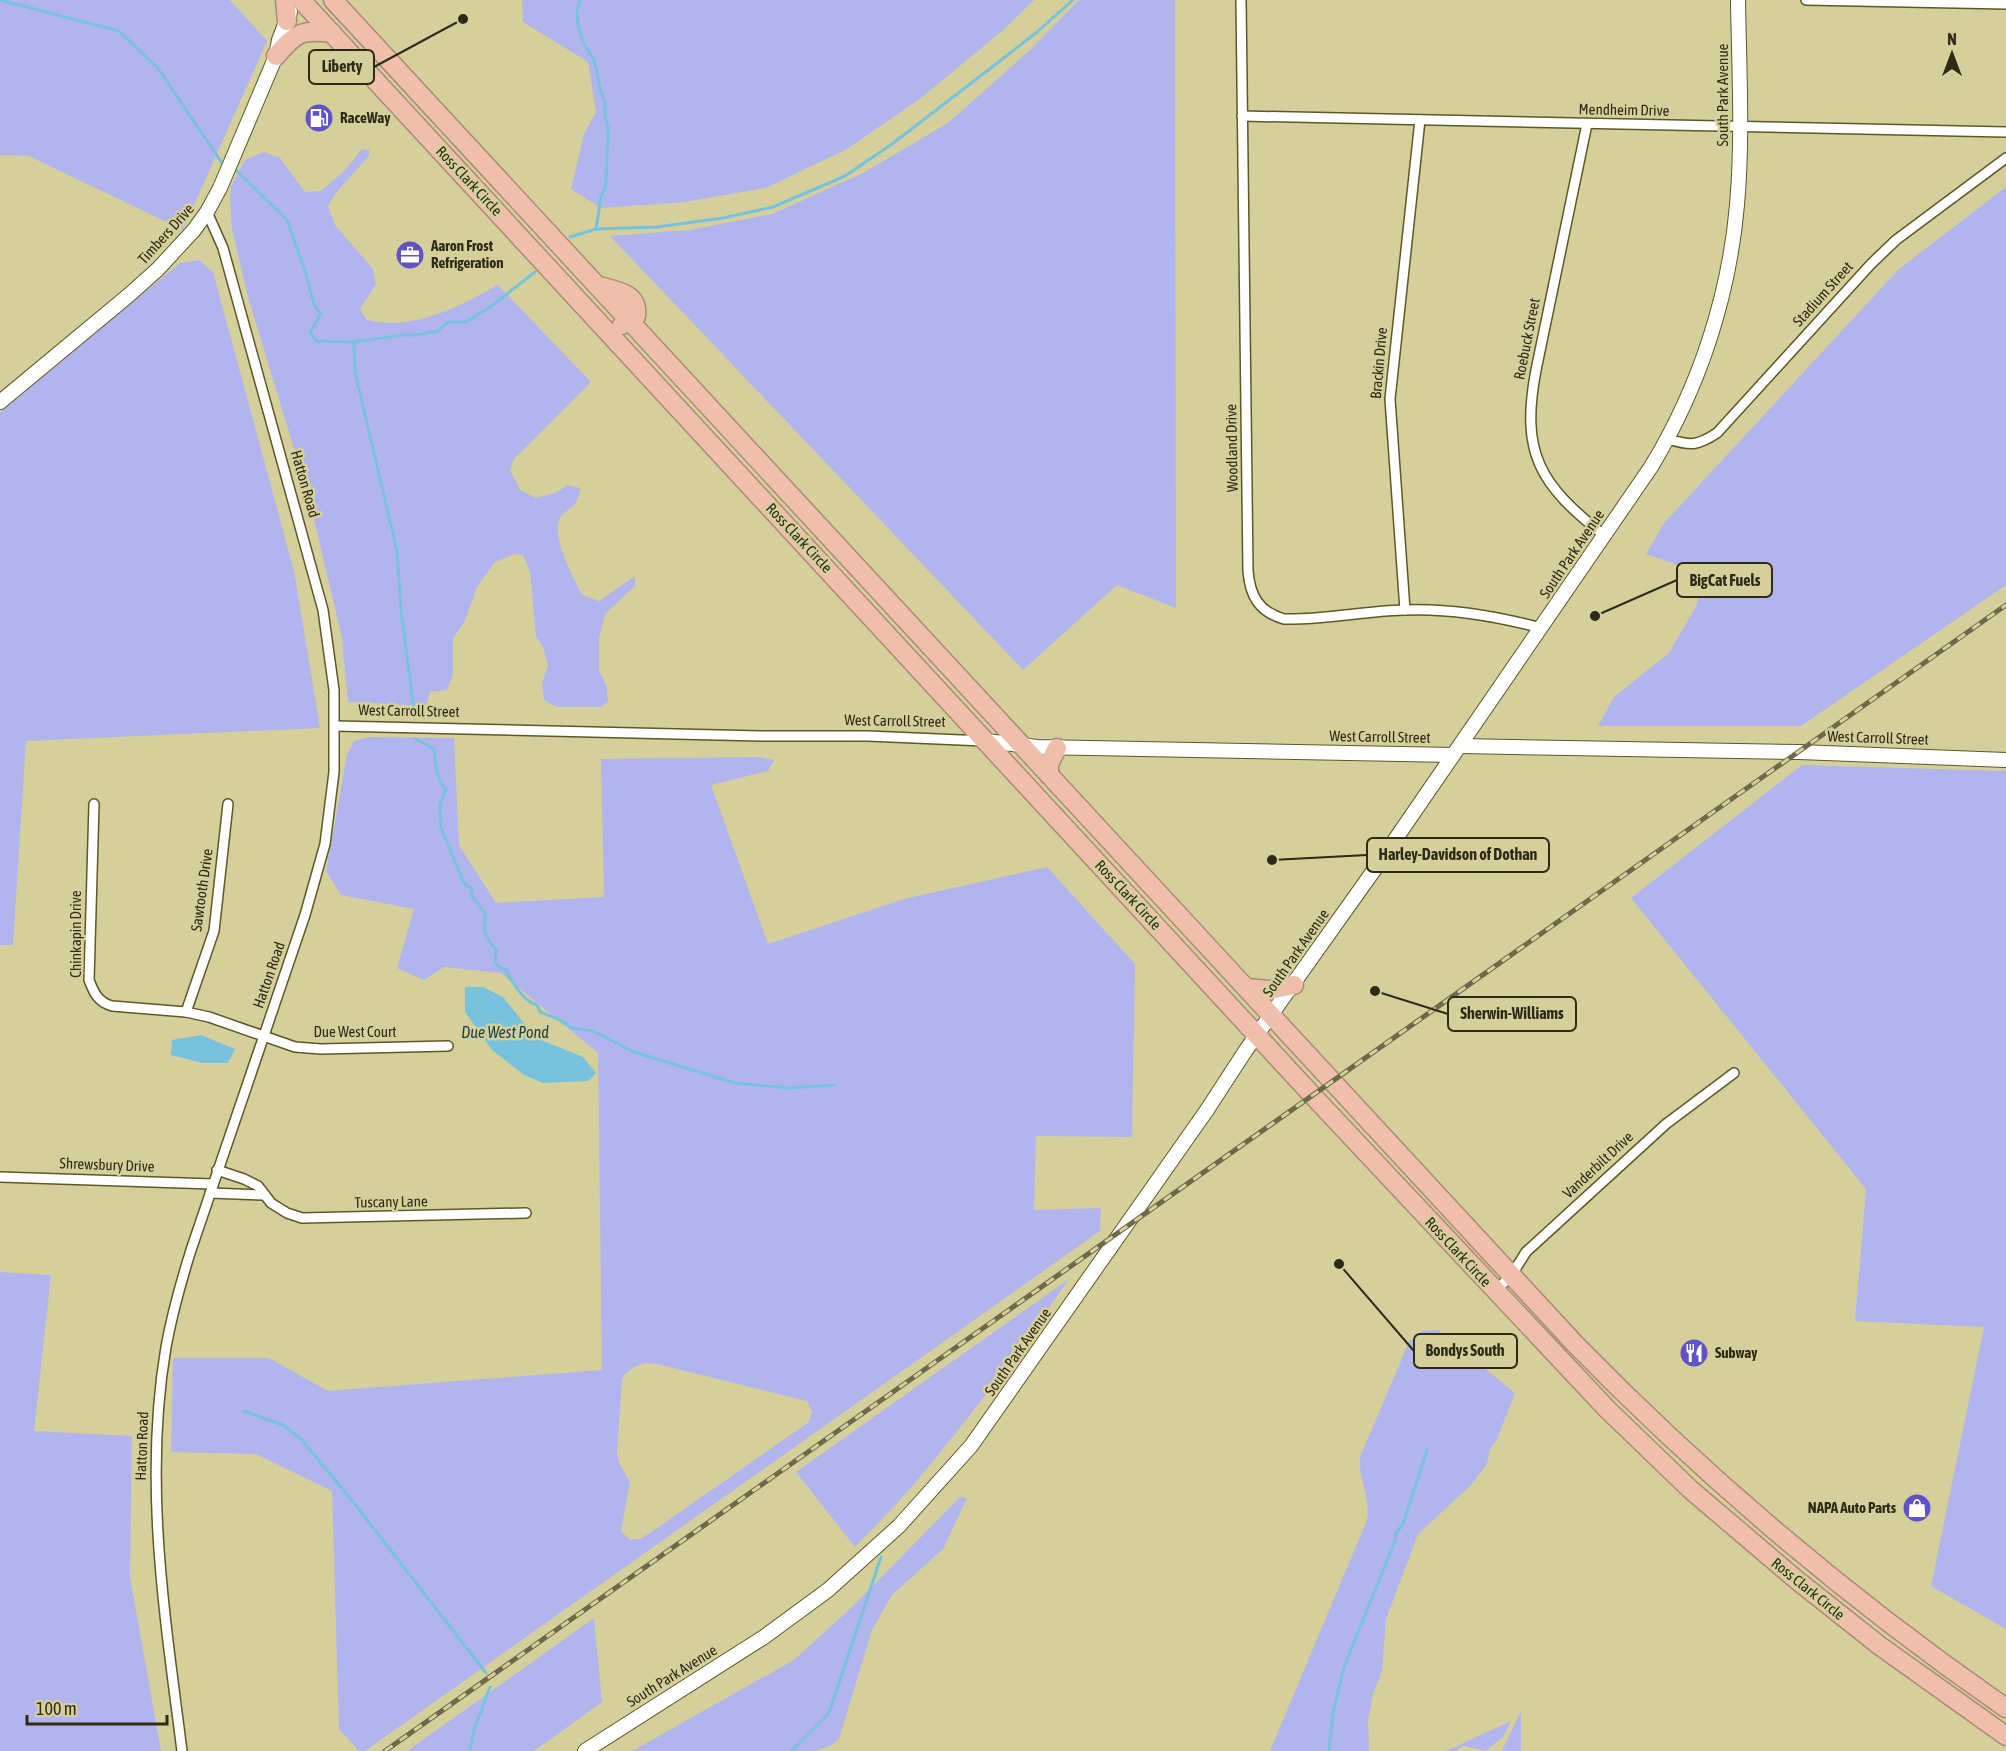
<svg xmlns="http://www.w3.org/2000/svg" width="2006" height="1751" viewBox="0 0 2006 1751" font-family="'Asap Condensed',sans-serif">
  <rect width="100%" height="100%" fill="#d5d09b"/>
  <g fill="#b2b4ee" fill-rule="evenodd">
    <polygon points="0,0 230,0 267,41 183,230 29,156 0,155"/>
    <polygon points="522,0 1034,0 1002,31 921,98 847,149 766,188 684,202 601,208 571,189 584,134 596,112 588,62 523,22"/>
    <polygon points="1079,0 1175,0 1176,608 1117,585 1023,670 610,236 690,230 772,214 863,173 948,123 1030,50"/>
    <path d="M362,149L369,150V156L335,194L328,206L335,225L373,269L376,284L360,309L367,320C414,331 458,307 498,285L591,382L514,459L510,470L520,490L536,498L555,493L568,485L580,488C578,512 565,506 559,521C552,537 574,580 582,595L599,601L635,576V586L605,614L599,639V670L607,687L608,702L601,707H557L544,700L542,683L548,666L543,647L536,636L530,572L523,555L515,554L495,562L477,587L464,623L453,638V675L447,690L430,692L426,706L348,702L342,638L309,498L248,297L232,229L230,199L231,186L245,160L264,152L280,158L305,192L321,191L345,170Z"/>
    <polygon points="2006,187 2006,585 1801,726 1598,726 1614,697 1669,653 1695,608 1708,575 1646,554 1665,522 1899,269"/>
    <polygon points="199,260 213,272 294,571 320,728 26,741 13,945 0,945 0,412 180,263"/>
    <path d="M370,737L454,738L459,845L496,903L604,897L601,759L759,757L774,760L768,771L711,785L768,944L904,899L1047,867L1135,964L1132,1137L1036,1136L1034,1210L1101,1208L1100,1231L365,1751H359L339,1729L332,1491L256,1454L171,1452L173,1358H269L328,1391L602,1370L598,1053L501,973L444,967L424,980L397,968L414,909L341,895L326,871L347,755L354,741ZM647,1363L657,1364L807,1401L812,1412L809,1422L650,1533L640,1539L630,1540L621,1531L630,1482L619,1463L617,1454L622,1379C629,1369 635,1365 647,1363Z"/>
    <polygon points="1802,765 2006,771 2006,1629 1931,1586 1984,1327 1855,1321 1866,1189 1631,898"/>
    <polygon points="0,1272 51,1275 34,1431 132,1436 130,1577 161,1751 0,1751"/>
    <path d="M1069,1279C1021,1349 970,1418 915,1483C896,1505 875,1526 855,1547L796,1472Z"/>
    <path d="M1438,1330L1515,1393L1497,1439L1490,1449L1487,1464L1471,1485L1418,1534L1386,1619L1382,1671L1373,1694L1368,1720L1369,1751H1270L1367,1520C1371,1497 1358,1479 1360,1457L1409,1342L1421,1331Z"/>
    <polygon points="960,1497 967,1498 943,1549 892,1595 872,1630 839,1739 830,1746 815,1751 632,1751 794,1660 853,1606"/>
    <polygon points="594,1618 602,1702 534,1751 407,1751"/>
    <polygon points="1521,1711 1521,1751 1502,1751"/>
    <polygon points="1511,1721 1503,1737 1485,1751 1464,1746 1454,1751 1446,1751"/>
  </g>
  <g fill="#78c2de">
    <polygon points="465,987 483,987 503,997 536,1038 583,1057 596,1073 588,1081 543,1083 524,1075 492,1050 465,1012"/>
    <polygon points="201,1035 235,1049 228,1063 202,1063 171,1055 172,1040"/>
  </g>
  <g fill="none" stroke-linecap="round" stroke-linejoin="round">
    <g stroke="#78c2de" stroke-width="3">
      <polyline points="0,0 119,31 157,67 222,163"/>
      <polyline points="580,0 577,10 578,25 583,42 594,60 601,92 605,102 605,116 608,128 606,185 601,197 596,229"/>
      <polyline points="233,167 287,220 306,274 314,304 321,314 310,332 316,341 354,342 403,335 417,335 438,331 448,322 466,322 493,305 535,272"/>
      <polyline points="570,237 596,229 657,227 723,218 773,207 845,176 892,144 974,81 1037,32 1073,0"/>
      <polyline points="354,342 355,372 397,551 401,610 415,718"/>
      <path d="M416,739L434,749C435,763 436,779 446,789L440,804L441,828L464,883L472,889L471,895L485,913C485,932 482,935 496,949L495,963L500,968L506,970C511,981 524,1002 537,1005L540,1012L558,1019L572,1028L593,1031L634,1052L735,1083L787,1088L834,1085"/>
      <polyline points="244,1411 283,1425 302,1440 350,1498 486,1673"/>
      <polyline points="470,1751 474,1730 490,1687"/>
      <polyline points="791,1751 829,1713 881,1557"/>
      <polyline points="1329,1751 1333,1713 1344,1667 1395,1541 1396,1533 1403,1524 1427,1450"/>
    </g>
    <g stroke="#5d5826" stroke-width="12">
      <g id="street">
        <path d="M1241,0L1248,571C1250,596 1259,612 1284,619C1324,620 1364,611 1404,610C1451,608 1496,616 1541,628"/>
        <polyline points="1806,0 2006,4"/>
        <polyline points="1242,116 2006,132"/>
        <path d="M1587,124L1536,370C1520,454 1540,485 1605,536"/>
        <path d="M1668,439C1691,446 1697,446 1717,433L1871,264L1896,240L2006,158"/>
        <polyline points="1405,610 1390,399 1420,120"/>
        <polyline points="335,726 760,736 868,736 984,741"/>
        <path d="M94,804L89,980C94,993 98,1002 112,1006L186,1012L209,1017L295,1047L321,1049L448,1046"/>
        <polyline points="186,1012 214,931 228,804"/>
        <polyline points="217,1170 244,1179 258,1186 271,1203 287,1213 302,1218 526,1213"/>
        <polyline points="0,1177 213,1184"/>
        <polyline points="210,1193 263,1195"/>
        <polyline points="1495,1291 1511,1276 1526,1252 1666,1124 1734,1073"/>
        <path d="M182,1751C165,1617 143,1482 166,1347C172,1314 181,1282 191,1250L305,915L325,844L334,772V690L323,610L223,248L207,212"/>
      </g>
    </g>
    <g stroke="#5d5826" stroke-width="16">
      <g id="secondary">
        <polyline points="0,402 129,295 158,269 194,230 207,212 220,188 276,56 279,40 290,12"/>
        <polyline points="986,741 1037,747 1453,755"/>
        <polyline points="1460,746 1799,752 2006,760"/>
        <path d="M585,1751L764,1637L828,1590L899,1526L971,1446L1207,1110L1246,1050L1377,866L1651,467C1699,388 1729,297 1737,205C1743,137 1739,68 1738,0"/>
      </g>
    </g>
    <g stroke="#ab8b77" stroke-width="21">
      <g id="highway">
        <polyline points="285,0 287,21"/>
        <polyline points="301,0 1313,1096 1607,1409 1691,1490 1798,1581 1880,1646 2006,1736"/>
        <path d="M333,0L1575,1344C1707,1479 1850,1600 2006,1708"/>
        <path d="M276,56C296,33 301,29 332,33"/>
        <path d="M599,286C617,291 639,293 636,316L622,325"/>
        <polyline points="1049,775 1049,764 1057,748"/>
        <polyline points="1246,988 1269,990 1294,985"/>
      </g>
    </g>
    <use href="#street" stroke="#fff" stroke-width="9"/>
    <use href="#secondary" stroke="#fff" stroke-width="14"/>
    <use href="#highway" stroke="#efbfab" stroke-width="18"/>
    <g stroke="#6d6a49" stroke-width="5">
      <polyline id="rail" points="385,1751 2006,605"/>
    </g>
    <use href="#rail" stroke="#d5d09b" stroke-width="3" stroke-dasharray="9" stroke-linecap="butt"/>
  </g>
  <defs>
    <g id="fuel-disc" transform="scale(1.5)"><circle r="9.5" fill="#6052cb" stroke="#d5d09b"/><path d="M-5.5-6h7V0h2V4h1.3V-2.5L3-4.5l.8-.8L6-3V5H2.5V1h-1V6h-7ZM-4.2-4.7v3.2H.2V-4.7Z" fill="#fff"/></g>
    <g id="office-disc" transform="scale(1.5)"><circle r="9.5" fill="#6052cb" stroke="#d5d09b"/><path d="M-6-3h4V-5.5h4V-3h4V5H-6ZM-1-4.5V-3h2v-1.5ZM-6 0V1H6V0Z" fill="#fff"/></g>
    <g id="restaurant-disc" transform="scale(1.5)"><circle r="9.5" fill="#6052cb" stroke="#d5d09b"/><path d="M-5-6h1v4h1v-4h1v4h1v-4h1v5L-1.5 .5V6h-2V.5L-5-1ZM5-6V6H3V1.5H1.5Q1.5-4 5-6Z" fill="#fff"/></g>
    <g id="shop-disc" transform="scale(1.5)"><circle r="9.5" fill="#6052cb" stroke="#d5d09b"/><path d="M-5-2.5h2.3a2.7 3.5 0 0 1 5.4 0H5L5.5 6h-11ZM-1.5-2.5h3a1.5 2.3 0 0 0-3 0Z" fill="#fff"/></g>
  </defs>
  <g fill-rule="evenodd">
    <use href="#fuel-disc" x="319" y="118"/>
    <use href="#office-disc" x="410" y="255"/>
    <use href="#restaurant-disc" x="1694" y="1353"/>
    <use href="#shop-disc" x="1917" y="1508"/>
  </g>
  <g text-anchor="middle" stroke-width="5" stroke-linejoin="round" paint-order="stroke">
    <g font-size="15" fill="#2d2b16" stroke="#d5d09b">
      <text transform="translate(1723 95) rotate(-90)" y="5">South Park Avenue</text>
      <text transform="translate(1624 110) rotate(1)" y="5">Mendheim Drive</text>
      <text transform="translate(469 181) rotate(47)" y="5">Ross Clark Circle</text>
      <text transform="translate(166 234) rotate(-48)" y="5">Timbers Drive</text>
      <text transform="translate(1823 294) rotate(-48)" y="5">Stadium Street</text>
      <text transform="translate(1527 339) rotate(-79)" y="5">Roebuck Street</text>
      <text transform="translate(1379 363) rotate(-85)" y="5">Brackin Drive</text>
      <text transform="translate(1232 448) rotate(-91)" y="5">Woodland Drive</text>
      <text transform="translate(305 484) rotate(74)" y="5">Hatton Road</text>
      <text transform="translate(799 538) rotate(47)" y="5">Ross Clark Circle</text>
      <text transform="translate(1572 554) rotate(-56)" y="5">South Park Avenue</text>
      <text transform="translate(409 711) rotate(1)" y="5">West Carroll Street</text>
      <text transform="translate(895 721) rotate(1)" y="5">West Carroll Street</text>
      <text transform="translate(1380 737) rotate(1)" y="5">West Carroll Street</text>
      <text transform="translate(1878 738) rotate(2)" y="5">West Carroll Street</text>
      <text transform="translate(202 890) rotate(-82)" y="5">Sawtooth Drive</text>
      <text transform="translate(1128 895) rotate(47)" y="5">Ross Clark Circle</text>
      <text transform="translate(76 934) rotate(-90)" y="5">Chinkapin Drive</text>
      <text transform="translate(1296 953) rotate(-55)" y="5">South Park Avenue</text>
      <text transform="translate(269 975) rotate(-71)" y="5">Hatton Road</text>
      <text x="355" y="1037">Due West Court</text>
      <text transform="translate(107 1165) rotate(2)" y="5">Shrewsbury Drive</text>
      <text transform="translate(1598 1165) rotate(-43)" y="5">Vanderbilt Drive</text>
      <text transform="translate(391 1202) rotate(-1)" y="5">Tuscany Lane</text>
      <text transform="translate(1458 1252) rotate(47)" y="5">Ross Clark Circle</text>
      <text transform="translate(1018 1352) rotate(-55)" y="5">South Park Avenue</text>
      <text transform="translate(142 1446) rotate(-88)" y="5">Hatton Road</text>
      <text transform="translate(1808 1589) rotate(39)" y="5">Ross Clark Circle</text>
      <text transform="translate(672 1676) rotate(-32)" y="5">South Park Avenue</text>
    </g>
    <g font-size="15" font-weight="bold" fill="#2d2b16" stroke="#d5d09b" text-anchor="start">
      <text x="340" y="123">RaceWay</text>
      <text x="431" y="251">Aaron Frost<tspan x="431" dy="17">Refrigeration</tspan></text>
      <text x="1715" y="1358">Subway</text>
      <text x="1896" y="1513" text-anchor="end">NAPA Auto Parts</text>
    </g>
    <g font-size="16" font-style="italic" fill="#1d404c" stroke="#d5d09b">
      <text x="505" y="1038">Due West Pond</text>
    </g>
  </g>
  <path fill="none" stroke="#2d2b16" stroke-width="2" d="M463 19L374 67M1595 616L1677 580M1272 860L1367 855M1375 991L1448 1014M1339 1264L1414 1351"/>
  <g fill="#2d2b16" stroke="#d5d09b" stroke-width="2">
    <circle cx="463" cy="19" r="6"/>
    <circle cx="1595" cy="616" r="6"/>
    <circle cx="1272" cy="860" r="6"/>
    <circle cx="1375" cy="991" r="6"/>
    <circle cx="1339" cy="1264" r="6"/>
  </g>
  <g fill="#d5d09b" stroke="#2d2b16" stroke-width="2">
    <rect x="309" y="50" width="65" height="34" rx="6"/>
    <rect x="1677" y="563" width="95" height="34" rx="6"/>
    <rect x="1367" y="838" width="182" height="34" rx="6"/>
    <rect x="1448" y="997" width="128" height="34" rx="6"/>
    <rect x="1414" y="1334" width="103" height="34" rx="6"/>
  </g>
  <g font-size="16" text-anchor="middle" font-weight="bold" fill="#2d2b16">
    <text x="342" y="72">Liberty</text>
    <text x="1725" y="586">BigCat Fuels</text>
    <text x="1458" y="860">Harley-Davidson of Dothan</text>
    <text x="1512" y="1019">Sherwin-Williams</text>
    <text x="1465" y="1356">Bondys South</text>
  </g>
  <g transform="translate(1952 54)" stroke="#d5d09b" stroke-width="4.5" paint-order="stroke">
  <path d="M0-4.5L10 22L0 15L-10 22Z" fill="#2d2b16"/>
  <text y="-9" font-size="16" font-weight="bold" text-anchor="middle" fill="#2d2b16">N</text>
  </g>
  <path d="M27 1715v9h140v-9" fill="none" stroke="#2d2b16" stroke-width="3"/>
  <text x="36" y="1715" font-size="18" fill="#2d2b16" stroke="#d5d09b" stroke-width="4.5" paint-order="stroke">100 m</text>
</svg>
